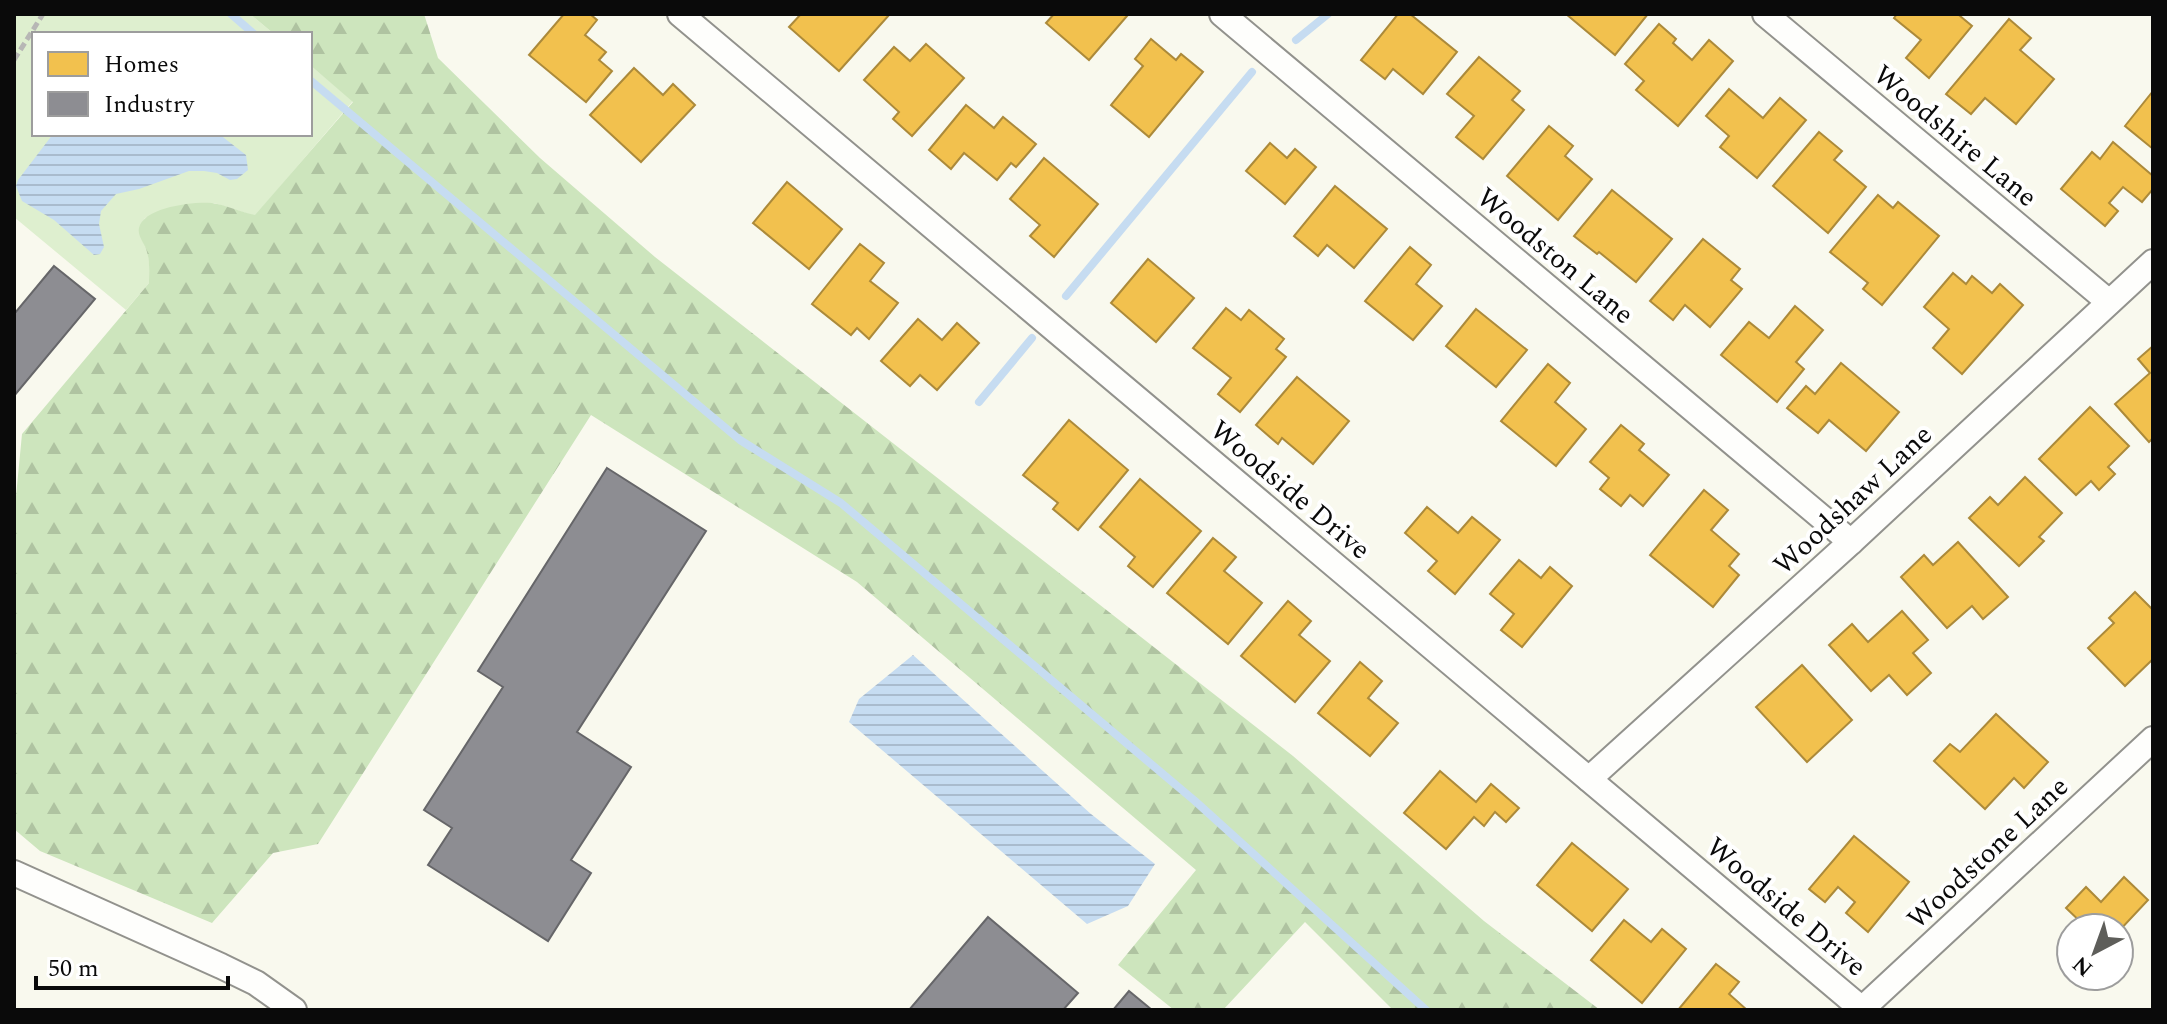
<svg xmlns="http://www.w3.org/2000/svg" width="2167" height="1024" viewBox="0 0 2167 1024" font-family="Spectral,serif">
  <defs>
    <pattern id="forest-firs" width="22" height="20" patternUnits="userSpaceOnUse" patternTransform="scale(2)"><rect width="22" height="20" fill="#cde5bd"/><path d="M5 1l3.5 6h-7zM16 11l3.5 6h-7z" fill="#afc3a1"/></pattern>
    <pattern id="water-rules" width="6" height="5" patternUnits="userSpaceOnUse" patternTransform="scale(2)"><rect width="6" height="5" fill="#c6dcf1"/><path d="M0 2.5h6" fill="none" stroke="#a9bbcd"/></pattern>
  </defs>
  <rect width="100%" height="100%" fill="#f9f9ee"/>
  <path fill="#deefcf" d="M14,14H250L274,34H34V134H310V65L353,101L255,216L214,203L145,218C135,234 141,234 147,249C150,259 149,273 149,283L126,310L14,217Z"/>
  <path fill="url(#forest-firs)" d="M250,14H424L438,58L540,158L655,257L1293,756L1484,921L1600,1010H1393L1305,922L1223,1010H1174L1118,965L1196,870L857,582L591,415L318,844L273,853L212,923L40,851L14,829V517L22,434L149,283C149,274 150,261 147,252C146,244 137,237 139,228C143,207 195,201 212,203C226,205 241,212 255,215L353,102L310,65V34H274Z"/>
  <g fill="url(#water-rules)">
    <polygon points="53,134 219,134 246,155 248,170 237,179 230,180 217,173 204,171 189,171 139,189 116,194 101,211 99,224 104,247 100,254 94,255 54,220 22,201 16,186 18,180"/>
    <polygon points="913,655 1091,814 1155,864 1128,906 1087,924 849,722 859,699"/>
  </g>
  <g fill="#f2c14e" stroke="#ac8a3a" stroke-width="2">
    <polygon points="564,14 590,14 597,20 585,35 606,52 599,60 612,71 586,102 529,55"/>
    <polygon points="801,14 890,14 839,71 789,27"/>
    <polygon points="1054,14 1125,14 1127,16 1089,60 1046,23"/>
    <polygon points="1398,14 1410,14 1457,52 1423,94 1393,69 1385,79 1361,60"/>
    <polygon points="1566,14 1648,14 1615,55"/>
    <polygon points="1897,14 1962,14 1960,16 1972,26 1929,78 1906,58 1921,40 1894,18"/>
    <polygon points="2009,19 2031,38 2020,50 2054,79 2016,124 1985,98 1971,114 1946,94"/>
    <polygon points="1659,24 1676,39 1673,43 1692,60 1709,40 1733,61 1678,126 1636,90 1644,81 1625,64"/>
    <polygon points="1151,39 1176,60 1181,54 1203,72 1149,137 1111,105 1143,66 1135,59"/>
    <polygon points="926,44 964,78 912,136 893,119 899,112 864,80 894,47 910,61"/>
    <polygon points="1479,57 1520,91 1512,100 1524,110 1483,159 1456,137 1474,116 1447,94"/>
    <polygon points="634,68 663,95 673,84 695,105 641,162 590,115"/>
    <polygon points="1729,89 1763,118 1780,98 1806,120 1757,178 1720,147 1729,136 1706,116"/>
    <polygon points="2153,91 2153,149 2125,126"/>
    <polygon points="966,105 994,128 1003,117 1036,144 1016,167 1011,163 997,180 964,153 951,169 929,150"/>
    <polygon points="1549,126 1573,146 1565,156 1592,179 1558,220 1507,176"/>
    <polygon points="1819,132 1842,151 1834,160 1866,187 1828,233 1773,186"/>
    <polygon points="2113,142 2153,176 2153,189 2142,202 2123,187 2109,203 2118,211 2105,226 2061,189 2092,152 2100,159"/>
    <polygon points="1270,143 1287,158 1295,149 1316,167 1285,204 1246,171"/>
    <polygon points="1044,158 1098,204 1054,257 1030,236 1040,225 1010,199"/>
    <polygon points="787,182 842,229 809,269 753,223"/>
    <polygon points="1335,186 1387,229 1354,268 1327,245 1318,256 1294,236"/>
    <polygon points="1612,190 1672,239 1636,282 1599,252 1597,254 1574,236"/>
    <polygon points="1878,195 1893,208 1898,202 1939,236 1882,305 1863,289 1868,283 1830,252"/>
    <polygon points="1703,239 1740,269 1731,280 1742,289 1710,327 1685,305 1673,320 1650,301"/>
    <polygon points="860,244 884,263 870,281 898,303 869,339 857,328 851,335 812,304"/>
    <polygon points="1410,247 1431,265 1416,284 1442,306 1413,340 1365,301"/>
    <polygon points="1148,259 1194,298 1156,342 1111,303"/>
    <polygon points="1953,273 1966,284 1972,276 1992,293 2000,284 2023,305 1962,374 1933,348 1949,329 1924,307"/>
    <polygon points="1795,306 1823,330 1796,362 1804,369 1777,402 1721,355 1749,322 1769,338"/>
    <polygon points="1226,308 1241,320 1249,310 1284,339 1276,349 1286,357 1240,412 1218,394 1231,378 1193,348"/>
    <polygon points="1476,309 1527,350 1496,387 1446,346"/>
    <polygon points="918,319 942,340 957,323 979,343 937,390 920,375 910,386 881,361"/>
    <polygon points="2153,346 2153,438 2149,442 2115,404 2150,373 2138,359"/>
    <polygon points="1841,363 1899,412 1866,451 1829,420 1818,433 1787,408 1806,386 1815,394"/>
    <polygon points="1548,364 1570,383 1555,402 1586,429 1556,466 1501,421"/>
    <polygon points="1297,377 1349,421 1313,464 1282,438 1278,444 1256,425"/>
    <polygon points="2090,407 2129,446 2108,467 2115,474 2099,490 2091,481 2076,495 2039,459"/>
    <polygon points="1069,420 1128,470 1078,530 1053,509 1058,503 1023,475"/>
    <polygon points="1621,425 1644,444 1639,450 1669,475 1643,506 1630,495 1621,506 1600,489 1609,478 1590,462"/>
    <polygon points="2025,477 2062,513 2039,537 2044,541 2019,566 1969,518 1990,497 1998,505"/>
    <polygon points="1140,479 1201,531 1153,587 1128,566 1135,557 1100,527"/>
    <polygon points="1704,490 1728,510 1711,530 1739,554 1729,566 1739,575 1713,607 1650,555"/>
    <polygon points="1427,507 1458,533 1472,517 1500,540 1455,594 1428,571 1437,561 1405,533"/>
    <polygon points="1213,538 1236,557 1224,571 1262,603 1228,644 1167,593"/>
    <polygon points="1958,542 2008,597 1983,619 1972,606 1947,628 1901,577 1924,555 1933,565"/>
    <polygon points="1519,560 1541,578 1550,567 1572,586 1522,647 1501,630 1514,614 1490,594"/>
    <polygon points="2135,592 2153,610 2153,659 2125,686 2088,648 2114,623 2109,618"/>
    <polygon points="1288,601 1311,621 1299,635 1330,661 1295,702 1241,656"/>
    <polygon points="1902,611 1928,640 1913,653 1931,673 1907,695 1889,675 1871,691 1829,645 1852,624 1868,642"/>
    <polygon points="1360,662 1382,681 1368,698 1398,723 1370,756 1318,713"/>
    <polygon points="1802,665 1852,720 1807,762 1756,707"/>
    <polygon points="1996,714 2048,762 2024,788 2014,778 1985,809 1934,761 1950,744 1960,752"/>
    <polygon points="1440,771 1476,802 1491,784 1519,808 1506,822 1495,812 1484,826 1474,817 1446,849 1404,813"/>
    <polygon points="1854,836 1909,882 1868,932 1846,913 1855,902 1838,887 1825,902 1809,889"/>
    <polygon points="1572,843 1628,889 1592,931 1537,885"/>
    <polygon points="2124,877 2148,900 2119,931 2119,928 2087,928 2066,908 2086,887 2101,902"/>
    <polygon points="1624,920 1651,942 1662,929 1686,949 1642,1003 1591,960"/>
    <polygon points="1716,964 1739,982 1729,994 1747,1010 1678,1010"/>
  </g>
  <g fill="#8d8d92" stroke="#666669" stroke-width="2">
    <polygon points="54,266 95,299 14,396 14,314"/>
    <polygon points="607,468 706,531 577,732 631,767 571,860 591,873 548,941 428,865 452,828 424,810 503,687 478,671"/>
    <polygon points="988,917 1078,993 1063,1010 909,1010"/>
    <polygon points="1129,991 1152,1010 1113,1010"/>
  </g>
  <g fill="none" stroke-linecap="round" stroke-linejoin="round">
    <g stroke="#c6dcf1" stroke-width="8">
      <polyline points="231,14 254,34"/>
      <polyline points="1296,40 1328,14"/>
      <polyline points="310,80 740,440 841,503 1195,801 1426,1010"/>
      <polyline points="1066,296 1252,72"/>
      <polyline points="979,402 1032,338"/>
    </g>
    <g stroke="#92928d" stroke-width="28">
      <g id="minor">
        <polyline points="680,14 1863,1010"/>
        <polyline points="1222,14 1851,542"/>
        <polyline points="1765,14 2109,302"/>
        <polyline points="1589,779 1851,542 2153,262"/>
        <polyline points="14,873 221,966 256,983 294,1010"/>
        <polyline points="1862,1009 2153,739"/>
      </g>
    </g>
    <polyline stroke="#b7b7b5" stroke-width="5" stroke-dasharray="8 4" stroke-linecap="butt" points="14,60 43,14"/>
    <use href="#minor" stroke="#fefefc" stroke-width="24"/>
  </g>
  <g text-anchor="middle" stroke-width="8" stroke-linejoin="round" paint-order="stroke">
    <g font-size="28" fill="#0a0a0a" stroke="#fff">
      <text transform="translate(1956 135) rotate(40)" y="10">Woodshire Lane</text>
      <text transform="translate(1556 255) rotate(40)" y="10">Woodston Lane</text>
      <text transform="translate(1291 489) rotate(40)" y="10">Woodside Drive</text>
      <text transform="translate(1852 499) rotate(-43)" y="10">Woodshaw Lane</text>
      <text transform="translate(1987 852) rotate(-43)" y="10">Woodstone Lane</text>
      <text transform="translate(1787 906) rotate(40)" y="10">Woodside Drive</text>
    </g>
  </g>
  <rect width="2167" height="1024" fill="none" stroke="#0a0a0a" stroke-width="32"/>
  <rect x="32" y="32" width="280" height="104" fill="#ffffff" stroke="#9d9d9d" stroke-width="2"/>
  <rect x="48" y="52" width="40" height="24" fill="#f2c14e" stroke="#9d9d9d" stroke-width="2"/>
  <text x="104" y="72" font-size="24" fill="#0a0a0a">Homes</text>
  <rect x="48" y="92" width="40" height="24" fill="#8d8d92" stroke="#9d9d9d" stroke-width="2"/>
  <text x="104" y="112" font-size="24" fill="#0a0a0a">Industry</text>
  <g transform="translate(2095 952) rotate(221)"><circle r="38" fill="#ffffff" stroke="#9d9d9d" stroke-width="2"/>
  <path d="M0-6L14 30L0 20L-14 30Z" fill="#5e5e5a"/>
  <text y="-12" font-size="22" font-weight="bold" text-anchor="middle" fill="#0a0a0a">N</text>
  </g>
  <path d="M36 976v12h192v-12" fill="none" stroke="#0a0a0a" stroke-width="4"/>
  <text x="48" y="976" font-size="24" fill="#0a0a0a" stroke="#ffffff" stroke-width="6" paint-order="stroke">50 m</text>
</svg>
